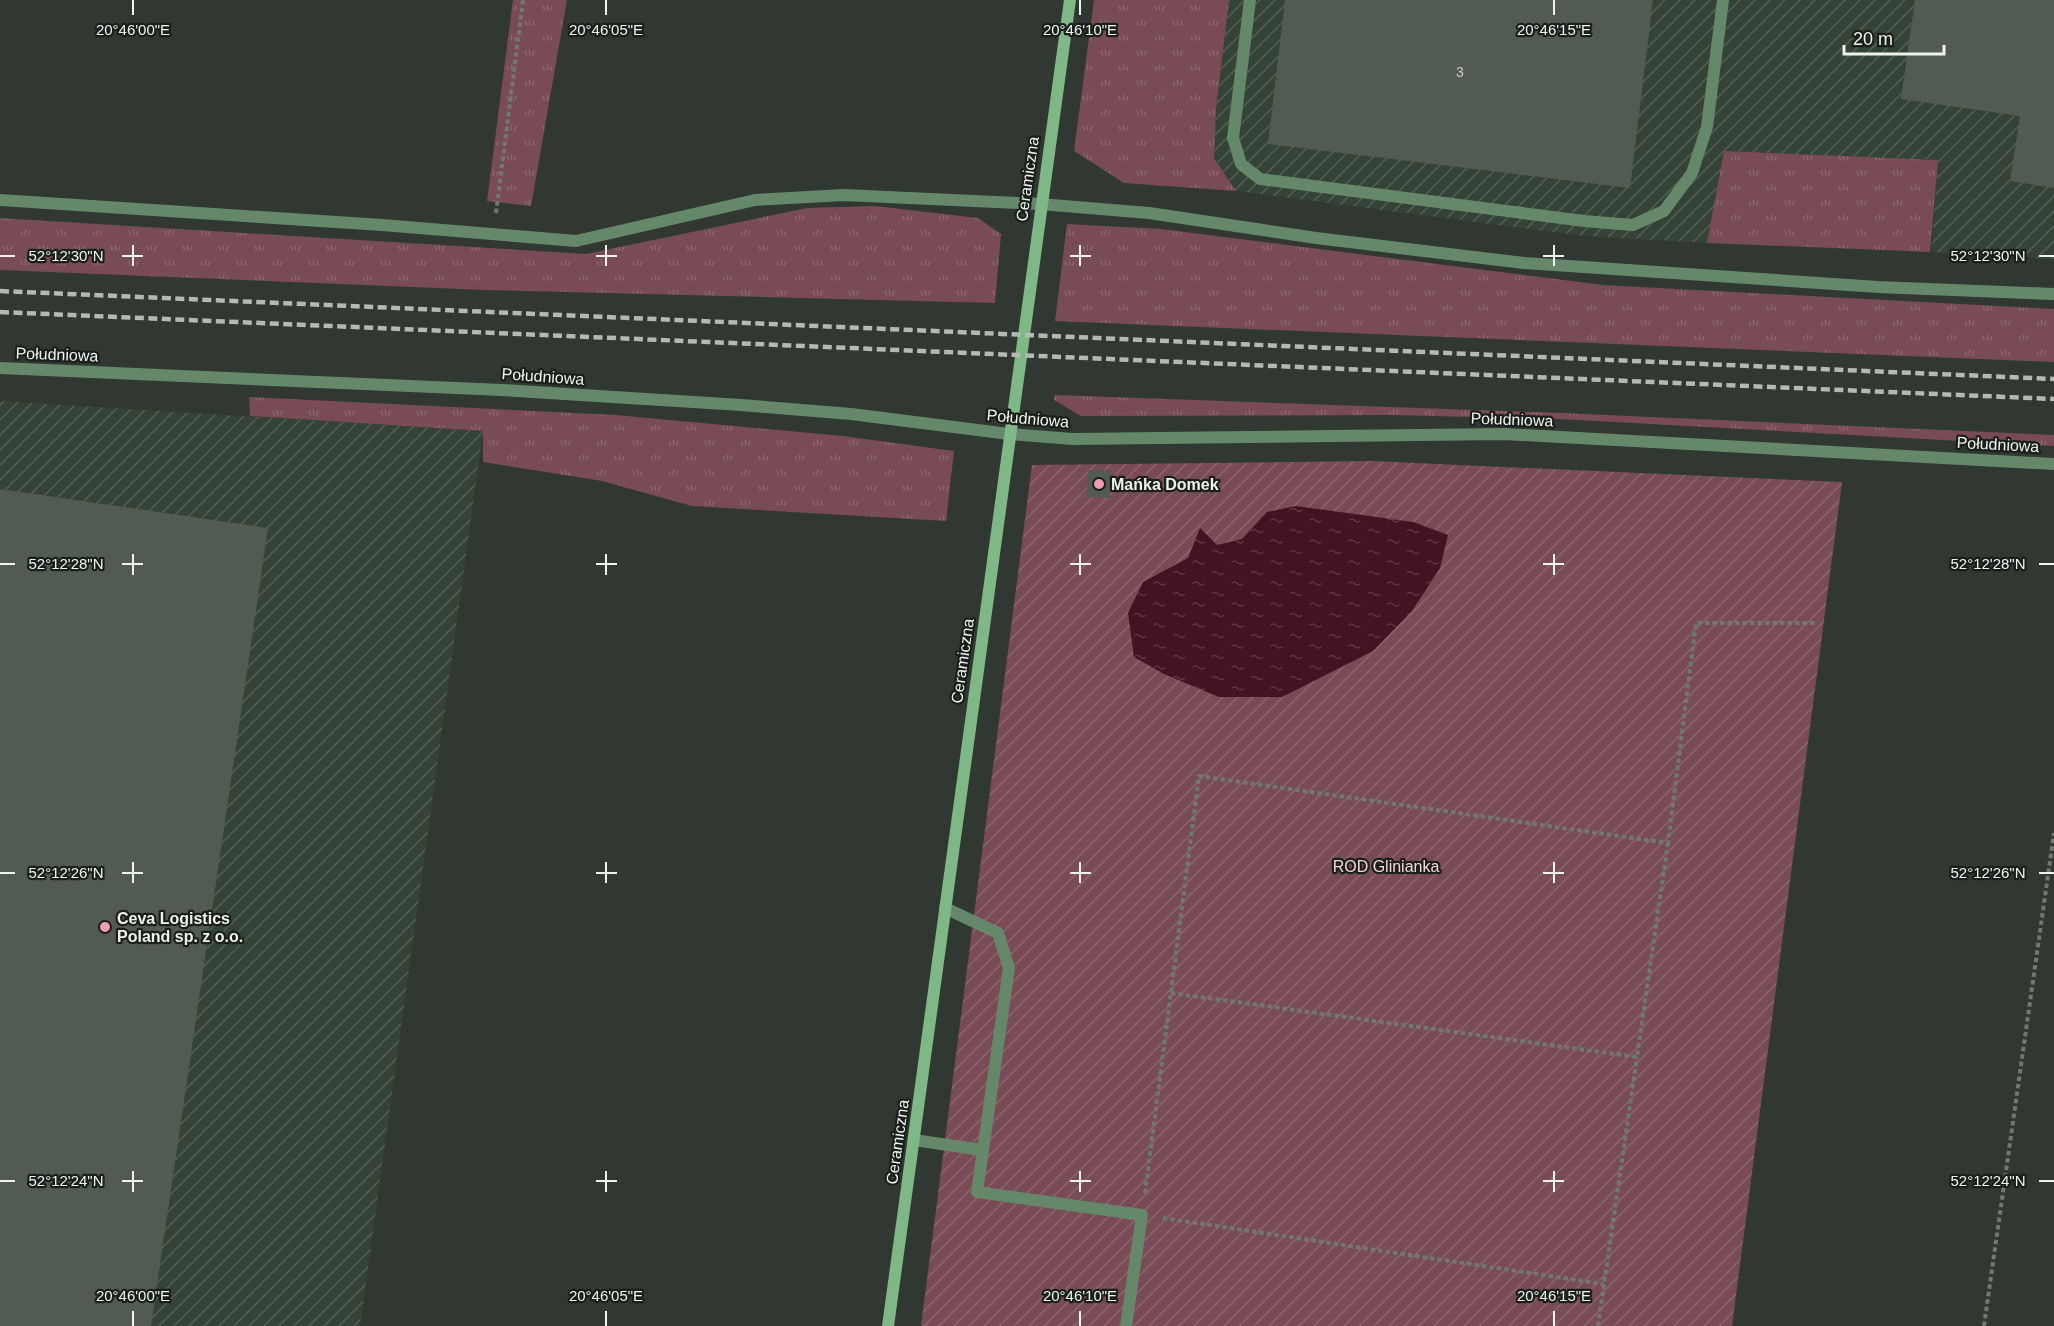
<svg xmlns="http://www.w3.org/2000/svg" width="2054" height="1326" viewBox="0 0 2054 1326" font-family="Arial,sans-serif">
  <defs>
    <pattern id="industrial-furrows" width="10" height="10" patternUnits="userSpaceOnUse" patternTransform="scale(1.5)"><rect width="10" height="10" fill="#354337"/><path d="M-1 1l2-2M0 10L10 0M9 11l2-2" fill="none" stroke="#535f54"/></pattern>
    <pattern id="grass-tufts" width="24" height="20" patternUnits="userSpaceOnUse" patternTransform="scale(1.5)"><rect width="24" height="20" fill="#784b56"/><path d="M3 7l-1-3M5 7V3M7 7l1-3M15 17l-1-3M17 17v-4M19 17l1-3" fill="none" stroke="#8c656f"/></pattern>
    <pattern id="garden-furrows" width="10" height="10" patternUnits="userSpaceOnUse" patternTransform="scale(1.5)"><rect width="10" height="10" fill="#784b56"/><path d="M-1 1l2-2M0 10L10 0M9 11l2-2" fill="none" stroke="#8c656f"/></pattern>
    <pattern id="water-ripples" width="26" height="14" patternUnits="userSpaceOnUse" patternTransform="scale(1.5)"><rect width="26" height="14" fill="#431322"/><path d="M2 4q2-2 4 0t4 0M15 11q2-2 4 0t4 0" fill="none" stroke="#5e3642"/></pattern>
  </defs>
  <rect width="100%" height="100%" fill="#303831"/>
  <g fill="url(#industrial-furrows)">
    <polygon points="1229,0 2054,0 2054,259 1931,252 1938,160 1725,151 1707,243 1585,236 1236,191 1214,158 1216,109"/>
    <polygon points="0,401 483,431 360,1326 0,1326"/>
  </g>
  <g fill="url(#grass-tufts)">
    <polygon points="513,0 567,0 531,206 487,201"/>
    <polygon points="1094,0 1229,0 1216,109 1214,158 1236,191 1124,183 1074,151"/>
    <polygon points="1724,151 1938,160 1930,252 1707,243"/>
    <polygon points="875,206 978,218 1001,234 995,303 486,290 0,270 0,218 586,254 807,208"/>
    <polygon points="1067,224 1161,229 1603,285 2054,309 2054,362 1055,321"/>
    <polygon points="1055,395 1562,413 2054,435 2054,446 1559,419 1393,415 1081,416 1054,400"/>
    <polygon points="249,397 616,415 843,436 954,451 946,521 692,506 602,481 483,462 483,431 250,416"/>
  </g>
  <polygon fill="url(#garden-furrows)" points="1372,461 1842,482 1732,1326 921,1326 1032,465"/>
  <polygon fill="url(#water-ripples)" points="1296,506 1413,522 1448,535 1440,568 1412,611 1373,651 1282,697 1219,697 1164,674 1134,657 1128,613 1143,582 1188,558 1200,528 1217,545 1242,539 1267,512"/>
  <g fill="#525b53">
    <polygon points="1285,0 1653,0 1630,188 1268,144"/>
    <polygon points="1915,0 2054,0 2054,188 2010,181 2020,116 1901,99"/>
    <polygon points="1088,470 1111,471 1110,498 1087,497"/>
    <polygon points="0,489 268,528 151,1326 0,1326"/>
  </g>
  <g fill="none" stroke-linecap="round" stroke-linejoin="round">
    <g stroke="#717871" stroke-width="4" stroke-dasharray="4.5 3" stroke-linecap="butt">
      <polyline points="496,213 523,0"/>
      <polyline points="1171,993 1637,1057 1668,843"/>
      <polyline points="1145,1193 1199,776 1668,843 1696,623 1816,623"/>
      <polyline points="1163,1218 1603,1284"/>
      <polyline points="1598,1326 1637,1057"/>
      <polyline points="1984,1326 2054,833"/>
    </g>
    <g stroke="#66886a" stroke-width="12">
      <polyline points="1250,0 1233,138 1241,164 1260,179 1584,221 1633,225 1664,211 1692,173 1707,127 1723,0"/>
      <polyline points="945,908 998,933 1009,968 977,1192 1142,1215 1126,1326"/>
      <polyline points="914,1140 982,1150"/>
    </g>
    <g stroke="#66886a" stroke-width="12">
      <polyline points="0,200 382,225 576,241 755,200 844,195 1040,204 1149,213 1316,238 1524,263 1878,287 2054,294"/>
      <polyline points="0,368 502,390 741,405 851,414 1009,434 1072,439 1504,434 2054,464"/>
    </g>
    <polyline stroke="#7fb786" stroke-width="12" points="888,1326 1070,0"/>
    <g stroke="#b3b9b4" stroke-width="4.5" stroke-dasharray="9 4.5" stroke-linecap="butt">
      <polyline points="0,291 2054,379"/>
      <polyline points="0,312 2054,399"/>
    </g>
  </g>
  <path fill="none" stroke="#eef3ee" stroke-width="2" d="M133,0V15M606,0V15M1080,0V15M1554,0V15M133,245V266M606,245V266M1080,245V266M1554,245V266M0,256H15M122,256H143M596,256H617M1070,256H1091M1543,256H1564M2039,256H2054M133,554V575M606,554V575M1080,554V575M1554,554V575M0,564H15M122,564H143M596,564H617M1070,564H1091M1543,564H1564M2039,564H2054M133,862V883M606,862V883M1080,862V883M1554,862V883M0,873H15M122,873H143M596,873H617M1070,873H1091M1543,873H1564M2039,873H2054M133,1171V1192M606,1171V1192M1080,1171V1192M1554,1171V1192M0,1181H15M122,1181H143M596,1181H617M1070,1181H1091M1543,1181H1564M2039,1181H2054M133,1311V1326M606,1311V1326M1080,1311V1326M1554,1311V1326"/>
  <g fill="#f29aaf" stroke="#1b1f1b" stroke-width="2">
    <circle cx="1099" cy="484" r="6"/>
    <circle cx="105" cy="927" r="6"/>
  </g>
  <g text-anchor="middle" stroke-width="4.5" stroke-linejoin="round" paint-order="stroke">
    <g font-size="14" fill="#c7cdc7">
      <text x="1460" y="77">3</text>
    </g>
    <g font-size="16" fill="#eef3ee" stroke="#1b1f1b">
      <text transform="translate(1027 179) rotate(-82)" y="6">Ceramiczna</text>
      <text transform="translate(57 354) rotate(2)" y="6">Południowa</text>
      <text transform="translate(543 376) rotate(4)" y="6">Południowa</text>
      <text transform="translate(1028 418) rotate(5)" y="6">Południowa</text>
      <text transform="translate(1512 419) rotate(2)" y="6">Południowa</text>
      <text transform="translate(1998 444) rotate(3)" y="6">Południowa</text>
      <text transform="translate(962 661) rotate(-82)" y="6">Ceramiczna</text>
      <text transform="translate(897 1142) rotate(-82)" y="6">Ceramiczna</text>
    </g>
    <g font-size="16" font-weight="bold" fill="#eef3ee" stroke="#1b1f1b" text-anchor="start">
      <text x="1111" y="490">Mańka Domek</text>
      <text x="117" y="924">Ceva Logistics<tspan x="117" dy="18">Poland sp. z o.o.</tspan></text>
    </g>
    <g font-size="16" fill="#f7d3da" stroke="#1b1f1b">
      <text x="1386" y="872">ROD Glinianka</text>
    </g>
  </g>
  <g font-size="15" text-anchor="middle" fill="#eef3ee" stroke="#1b1f1b" stroke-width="4.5" stroke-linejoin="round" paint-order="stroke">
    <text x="133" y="35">20°46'00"E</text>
    <text x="606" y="35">20°46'05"E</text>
    <text x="1080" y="35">20°46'10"E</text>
    <text x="1554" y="35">20°46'15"E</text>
    <text x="66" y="261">52°12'30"N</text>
    <text x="1988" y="261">52°12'30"N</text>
    <text x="66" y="569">52°12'28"N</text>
    <text x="1988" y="569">52°12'28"N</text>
    <text x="66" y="878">52°12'26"N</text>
    <text x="1988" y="878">52°12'26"N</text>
    <text x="66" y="1186">52°12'24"N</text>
    <text x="1988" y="1186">52°12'24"N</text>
    <text x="133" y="1301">20°46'00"E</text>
    <text x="606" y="1301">20°46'05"E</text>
    <text x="1080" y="1301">20°46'10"E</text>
    <text x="1554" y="1301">20°46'15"E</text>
  </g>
  <path d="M1844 45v9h100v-9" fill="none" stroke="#eef3ee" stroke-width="3"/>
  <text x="1853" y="45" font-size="18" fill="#eef3ee" stroke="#1b1f1b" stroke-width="4.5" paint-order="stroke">20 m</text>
</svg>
